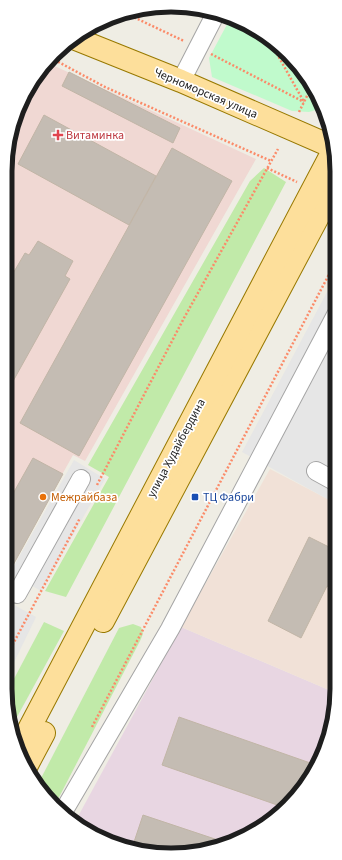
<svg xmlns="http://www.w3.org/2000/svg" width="342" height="860" viewBox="0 0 342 860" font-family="'Source Sans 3',sans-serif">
  <rect width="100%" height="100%" fill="#efede4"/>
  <polygon fill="#f0d8d3" points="46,62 256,159 85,461 73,455 5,577 5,171 14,118"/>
  <polygon fill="#e8d6e2" points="181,627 336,693 328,742 303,790 254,833 204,852 149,854 88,833 75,822"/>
  <polygon fill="#f1e1d7" points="270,469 337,504 336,693 181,627"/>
  <g fill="#c1eaa9">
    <polygon points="264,168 286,182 66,597 45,591 109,477 88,465 250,181"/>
    <polygon points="44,622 64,631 11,728 6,694"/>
    <polygon points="133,624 141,627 143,634 140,641 55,805 46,798 38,784 119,628"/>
  </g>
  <path fill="#c0facc" d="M231,17C242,22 255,27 264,34C289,52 314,78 323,108L309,112L292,111L212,77L209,58Z"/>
  <g fill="#e6e6e6">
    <polygon points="336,275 336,453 335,456 336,456 336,485 329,500 242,452"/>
    <polygon points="74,460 105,479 41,591 10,573"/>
    <polygon points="5,600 36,617 5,681"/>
  </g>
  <g fill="#c4bcb3" stroke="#c1b5a6">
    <polygon points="69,72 180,128 173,143 62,86"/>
    <polygon points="44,115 156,176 129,225 18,164"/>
    <polygon points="172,148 232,181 79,456 20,423"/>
    <polygon points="38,241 73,261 65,276 70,279 7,392 5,391 5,287 25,253 29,255"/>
    <polygon points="33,458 63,474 12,567 5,564 5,508"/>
    <polygon points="309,537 337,551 337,591 327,586 301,638 268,621"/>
    <polygon points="179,717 316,765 303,790 283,807 162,765"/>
    <polygon points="143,815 227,843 204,852 149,854 132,848"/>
  </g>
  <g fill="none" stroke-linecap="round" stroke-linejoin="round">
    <g stroke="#a5a5a5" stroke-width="20">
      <g id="minor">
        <polyline points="181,81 216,13"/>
        <polyline points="316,471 336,482"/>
        <polyline points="17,594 81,479"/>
        <polyline points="63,812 170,629 336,315"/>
      </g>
    </g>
    <g stroke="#987900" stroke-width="24">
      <g id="major">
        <polyline points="76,39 181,81 335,148"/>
        <polyline points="103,621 336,183"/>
        <polyline points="18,750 335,147"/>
        <polyline points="27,765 44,733"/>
      </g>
    </g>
    <g stroke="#fb8b69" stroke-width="2.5" stroke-dasharray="2 2" stroke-linecap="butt">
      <polyline points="127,14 184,41"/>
      <polyline points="267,36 304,102"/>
      <polyline points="276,52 281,49"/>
      <polyline points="211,54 304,102"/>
      <polyline points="51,58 105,87 271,161"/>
      <polyline points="299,112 312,86"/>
      <polyline points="267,168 297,182"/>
      <polyline points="97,485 184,318 278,149"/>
      <polyline points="5,659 80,518"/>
      <polyline points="92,727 336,261"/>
    </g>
    <use href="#minor" stroke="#fff" stroke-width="18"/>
    <use href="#major" stroke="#fddf9b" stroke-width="22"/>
  </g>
  <path fill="#e0444e" stroke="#fff" stroke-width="1.5" d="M56 129h4v4h4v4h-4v4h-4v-4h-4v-4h4z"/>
  <circle fill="#e8710a" stroke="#fff" stroke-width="1.5" cx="43" cy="497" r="4"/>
  <rect fill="#1a4fb4" stroke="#fff" stroke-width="1.5" x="191" y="493" width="8" height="8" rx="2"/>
  <g text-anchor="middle" stroke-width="3.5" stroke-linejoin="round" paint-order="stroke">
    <g font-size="12" fill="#1e1e1e" stroke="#fff">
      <text transform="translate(206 93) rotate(23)" y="4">Черноморская улица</text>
      <text transform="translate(176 448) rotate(-62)" y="4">улица Худайбердина</text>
    </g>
    <g font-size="12" fill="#be3a42" stroke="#fff" text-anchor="start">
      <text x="66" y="139">Витаминка</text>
    </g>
    <g font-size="12" fill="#c56008" stroke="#fff" text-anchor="start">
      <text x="51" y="501">Межрайбаза</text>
    </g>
    <g font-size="12" fill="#164399" stroke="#fff" text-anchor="start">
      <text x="203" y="501">ТЦ Фабри</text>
    </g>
  </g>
  <path d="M0 0H342V860H0ZM171 12H171A159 159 0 0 1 330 171V689A159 159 0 0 1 171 848H171A159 159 0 0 1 12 689V171A159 159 0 0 1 171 12Z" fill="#fff" fill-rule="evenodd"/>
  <path fill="none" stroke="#1e1e1e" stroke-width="5" d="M171 12H171A159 159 0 0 1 330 171V689A159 159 0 0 1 171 848H171A159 159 0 0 1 12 689V171A159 159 0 0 1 171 12Z"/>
</svg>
